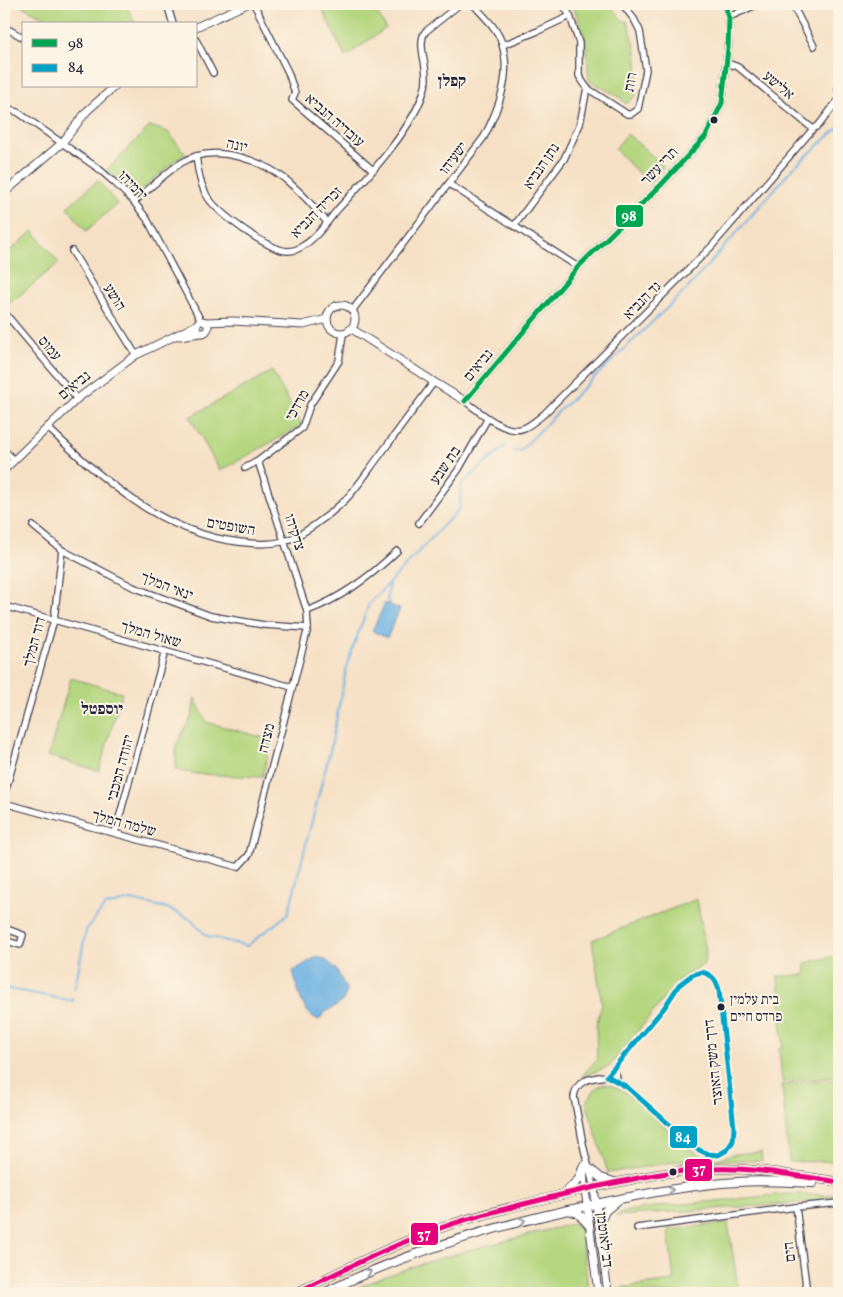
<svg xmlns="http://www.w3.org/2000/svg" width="843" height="1297" viewBox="0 0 843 1297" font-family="Vollkorn,'Frank Ruhl Libre',serif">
  <rect width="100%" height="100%" fill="#fcf5e5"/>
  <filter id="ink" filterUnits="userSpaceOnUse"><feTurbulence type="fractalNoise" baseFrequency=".02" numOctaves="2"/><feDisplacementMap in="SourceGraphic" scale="10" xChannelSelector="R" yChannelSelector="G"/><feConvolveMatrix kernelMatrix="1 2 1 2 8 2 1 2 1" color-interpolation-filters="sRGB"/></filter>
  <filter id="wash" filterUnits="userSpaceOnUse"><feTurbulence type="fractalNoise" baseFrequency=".0096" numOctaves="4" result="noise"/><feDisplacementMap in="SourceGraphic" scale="20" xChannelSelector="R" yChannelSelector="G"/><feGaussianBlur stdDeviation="1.12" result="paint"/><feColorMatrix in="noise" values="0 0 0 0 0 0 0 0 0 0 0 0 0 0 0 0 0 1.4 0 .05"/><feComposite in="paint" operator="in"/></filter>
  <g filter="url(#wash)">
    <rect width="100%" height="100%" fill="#f6e0c5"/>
    <g fill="#b4d67f" stroke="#6b7c5d">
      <polygon points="18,4 125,4 136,24 57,24"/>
      <polygon points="320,4 371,4 386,28 345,57"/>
      <path d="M570,4H609L623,21H627C637,46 640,70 636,96L626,104L621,98L589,80L585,38L574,8Z"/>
      <polygon points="150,126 168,132 186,154 177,159 134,196 107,170"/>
      <polygon points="627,134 664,166 649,184 615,149"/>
      <polygon points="98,180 117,204 86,231 67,207"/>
      <polygon points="33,231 59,263 4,308 4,256"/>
      <polygon points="272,371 302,425 220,471 190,417"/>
      <polygon points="71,678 122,693 99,771 48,756"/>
      <polygon points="195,698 206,722 272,740 262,777 196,774 176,770 176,745 192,716"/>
      <polygon points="697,899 706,952 704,964 680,979 610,1066 581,1077 597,1059 596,1025 602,1004 592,940"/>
      <polygon points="839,955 839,1077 782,1082 779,1048 783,1048 778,976 806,975 805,963"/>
      <polygon points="839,1080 839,1161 789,1162 782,1085"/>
      <path d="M603,1084C636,1085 674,1149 708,1158C718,1161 725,1156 734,1154C743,1153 752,1153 761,1152L762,1161L686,1160L608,1173L586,1102L596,1088Z"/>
      <polygon points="787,1194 839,1195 839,1200 616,1216 627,1211 653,1207"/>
      <path d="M579,1222L589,1293H345C419,1259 500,1243 579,1222Z"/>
      <polygon points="728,1223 739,1293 618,1293 617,1288 674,1281 668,1230"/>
    </g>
    <g fill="#6cb1e2" stroke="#476a8e">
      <polygon points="385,603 400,609 387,638 372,631"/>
      <path d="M316,957C334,959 340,976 347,991C342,1005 339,1004 327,1011C324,1012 322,1017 319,1020C301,1014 298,988 293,971Z"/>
    </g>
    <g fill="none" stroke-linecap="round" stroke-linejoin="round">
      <g stroke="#6cb1e2" stroke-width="2">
        <polyline points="514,451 521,450 559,411 688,288 793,168 839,127"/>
        <polyline points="389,585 387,599 390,604"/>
        <polyline points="4,988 73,1001 73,998"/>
        <polyline points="75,988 86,930 105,906 131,900 167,908 190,919 207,936 247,946 288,914 330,751 348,661 369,604 460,508 461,485 505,446"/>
      </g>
    </g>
  </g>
  <g filter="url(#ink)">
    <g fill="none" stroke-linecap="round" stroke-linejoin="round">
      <g stroke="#423e50" stroke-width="8">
        <g id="minor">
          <polyline points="167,4 173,24"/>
          <polyline points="254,4 288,72 295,93 292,100 373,170"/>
          <polyline points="563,4 570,16 579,43 579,76 587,88 627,114 631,114 638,109 646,70 640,31 634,19 622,4"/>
          <polyline points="792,4 814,46"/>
          <polyline points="729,17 758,4"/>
          <polyline points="4,27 24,38"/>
          <polyline points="196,40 213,73"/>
          <polyline points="503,45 538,31 570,16"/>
          <polyline points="727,63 738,67 813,129"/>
          <polyline points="838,89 839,92"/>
          <polyline points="4,106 19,113 99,169 115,183 134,202 147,219 201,321"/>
          <path d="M196,156C198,170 200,184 207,196C217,213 267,249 287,251C292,251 297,250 301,247C316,239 327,222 338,209C366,179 416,126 425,87C430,68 416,46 425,32L460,4"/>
          <polyline points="449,184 578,267"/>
          <path d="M134,202C149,189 164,174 181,163C214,141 267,161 293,186C306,197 316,210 327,222"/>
          <polyline points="514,226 564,159 580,124 587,88"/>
          <polyline points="72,251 136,355"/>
          <path d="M352,311L484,137C498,110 512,76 502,44C498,28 483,16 473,4"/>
          <polyline points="4,312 77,399"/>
          <path d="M465,401C479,411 506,436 524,428C531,425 538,419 544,414L712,246L813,129L819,125L839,99"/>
          <path d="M47,427C102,479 161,533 239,542C254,544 270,545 285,541C303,535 327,517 342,503C355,491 366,474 377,459C396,433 415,408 434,382"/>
          <polyline points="4,450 14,460"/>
          <polyline points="245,468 258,461 302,428 310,405 339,361 343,334"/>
          <polyline points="419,523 459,469 488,418"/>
          <polyline points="33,526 62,550 133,587 211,616 264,625 308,628"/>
          <polyline points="4,606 292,687"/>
          <path d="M307,611C342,598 370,577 397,551"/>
          <polyline points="4,796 54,620 62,550"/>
          <polyline points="4,803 238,867 249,855 308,628 307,611 258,461"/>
          <polyline points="115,833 165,651"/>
          <polyline points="4,928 23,935 20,945 4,940"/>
          <path d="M701,972C712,974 716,980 719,990L734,1128L733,1141L727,1150L718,1155L708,1154L697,1149L627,1087L607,1076L664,1008L679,985L692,975Z"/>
          <polyline points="614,1067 618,1082"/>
          <polyline points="584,1168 585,1189"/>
          <path d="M594,1188L584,1149L574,1097C576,1079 592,1078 607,1076"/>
          <polyline points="796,1207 807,1293"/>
          <polyline points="637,1228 796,1207 839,1203"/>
        </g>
      </g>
      <g stroke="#423e50" stroke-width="9">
        <g id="tertiary">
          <polyline points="196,27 247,4"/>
          <polyline points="4,193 62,143 87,111 115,86"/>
          <circle cx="341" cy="319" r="14"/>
          <circle cx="202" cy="327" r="6"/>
          <polyline points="205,322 233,321 303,325 327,319"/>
          <polyline points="352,329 434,382 465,401 578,267 661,185 706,136 722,103 728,48 729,17 725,4"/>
          <polyline points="179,336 200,333"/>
          <polyline points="4,470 77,399 136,355 197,325"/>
          <polyline points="594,1188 608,1293"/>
          <polyline points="585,1189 598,1293"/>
        </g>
      </g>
      <g stroke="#423e50" stroke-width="10">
        <g id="secondary">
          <polyline points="590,1169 601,1178 614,1182"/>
          <polyline points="565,1193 579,1179 584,1165"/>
          <polyline points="568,1210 578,1213 589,1225"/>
          <polyline points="599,1224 605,1211 617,1201"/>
          <path d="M296,1293C347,1268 398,1242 452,1224C499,1209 547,1198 595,1187C633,1179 672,1170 711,1169C754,1167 797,1176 839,1182"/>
          <path d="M324,1293C406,1252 497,1225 587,1206C636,1195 686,1185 737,1182C762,1180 788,1182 813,1183"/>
        </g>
      </g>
      <use href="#minor" stroke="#fff" stroke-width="5.5"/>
      <use href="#tertiary" stroke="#fff" stroke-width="7"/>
      <use href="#secondary" stroke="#fff" stroke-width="8"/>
      <g stroke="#fcf5e5" stroke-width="9">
        <polyline id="bus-1" points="465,401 578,267 661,185 706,136 722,103 728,48 729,17 725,4"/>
      </g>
      <g stroke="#fcf5e5" stroke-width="9">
        <path id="bus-2" d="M701,972C712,974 716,980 719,990L734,1128L733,1141L727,1150L718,1155L708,1154L697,1149L627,1087L607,1076L664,1008L679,985L692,975Z"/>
      </g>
      <g stroke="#fcf5e5" stroke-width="9">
        <path id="bus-3" d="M296,1293C347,1268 398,1242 452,1224C499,1209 547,1198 595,1187C633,1179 672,1170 711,1169C754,1167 797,1176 839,1182"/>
      </g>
      <use href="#bus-1" stroke="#00a651" stroke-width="5"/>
      <use href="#bus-2" stroke="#02a2c7" stroke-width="5"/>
      <use href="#bus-3" stroke="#e5007d" stroke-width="5"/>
    </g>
    <defs><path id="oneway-chevron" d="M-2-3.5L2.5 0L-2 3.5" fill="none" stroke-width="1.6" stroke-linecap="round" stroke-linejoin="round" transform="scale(1.25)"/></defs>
    <g stroke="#9c9ca7">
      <use href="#oneway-chevron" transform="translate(670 1190) rotate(-9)"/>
      <use href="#oneway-chevron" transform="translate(522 1221) rotate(-15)"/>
      <use href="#oneway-chevron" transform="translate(368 1272) rotate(-21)"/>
    </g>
  </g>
  <g fill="#22223b" stroke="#fcf5e5" stroke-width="2">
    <circle cx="714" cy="120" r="4.5"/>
    <circle cx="721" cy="1007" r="4.5"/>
    <circle cx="673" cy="1172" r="4.5"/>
  </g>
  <g text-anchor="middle" stroke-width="4" stroke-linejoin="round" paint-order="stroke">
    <g font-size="14" fill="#22223b" stroke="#fcf5e5" text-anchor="start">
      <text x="730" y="1004">בית עלמין<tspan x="730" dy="17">פרדס חיים</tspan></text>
    </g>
    <g font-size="15" fill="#22223b" stroke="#fcf5e5">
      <text transform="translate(630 82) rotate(-80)" y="5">רות</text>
      <text transform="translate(779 85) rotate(40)" y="5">אלישע</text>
      <text transform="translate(335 120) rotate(41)" y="5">עובדיה הנביא</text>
      <text transform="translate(237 145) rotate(13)" y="5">יונה</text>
      <text transform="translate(453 158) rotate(-53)" y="5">ישעיהו</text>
      <text transform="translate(541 166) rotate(-56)" y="5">נתן הנביא</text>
      <text transform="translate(659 166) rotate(-47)" y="5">תרי עשר</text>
      <text transform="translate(133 185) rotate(46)" y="5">ירמיהו</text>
      <text transform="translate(316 212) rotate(-45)" y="5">זכריה הנביא</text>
      <text transform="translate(115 297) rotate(58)" y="5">הושע</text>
      <text transform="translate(642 300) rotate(-45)" y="5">גד הנביא</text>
      <text transform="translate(50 348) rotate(50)" y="5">עמוס</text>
      <text transform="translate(478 365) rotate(-50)" y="5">נביאים</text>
      <text transform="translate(74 385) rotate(-39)" y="5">נביאים</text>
      <text transform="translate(297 405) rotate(-61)" y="5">מרדכי</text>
      <text transform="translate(445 465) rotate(-56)" y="5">בת שבע</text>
      <text transform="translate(231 526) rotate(10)" y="5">השופטים</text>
      <text transform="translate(295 532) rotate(72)" y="5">צדקיהו</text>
      <text transform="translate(167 586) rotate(21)" y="5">ינאי המלך</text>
      <text transform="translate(151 634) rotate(16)" y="5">שאול המלך</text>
      <text transform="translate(34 642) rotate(-75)" y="5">דוד המלך</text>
      <text transform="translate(266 738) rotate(-76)" y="5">מצדה</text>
      <text transform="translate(120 768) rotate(-75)" y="5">יהודה המכבי</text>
      <text transform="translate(124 823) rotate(15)" y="5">שלמה המלך</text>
      <text transform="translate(713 1062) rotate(-96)" y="5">דרך משק האוצר</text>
      <text transform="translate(605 1240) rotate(83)" y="5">דב לאוטמן</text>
      <text transform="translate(789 1252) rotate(-97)" y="5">הים</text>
    </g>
    <g font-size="16" font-weight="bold" fill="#22223b" stroke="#fcf5e5">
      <text x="452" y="86">קפלן</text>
      <text x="102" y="714">יוספטל</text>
    </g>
  </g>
  <g stroke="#fcf5e5" stroke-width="2">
    <rect x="615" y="204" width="29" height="24" rx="5" fill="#00a651"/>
    <rect x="669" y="1125" width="29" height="24" rx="5" fill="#02a2c7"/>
    <rect x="684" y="1158" width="29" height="24" rx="5" fill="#e5007d"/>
    <rect x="410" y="1222" width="29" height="24" rx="5" fill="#e5007d"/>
  </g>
  <g font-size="14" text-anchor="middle" font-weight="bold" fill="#fff">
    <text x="629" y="221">98</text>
    <text x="683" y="1142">84</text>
    <text x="699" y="1174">37</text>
    <text x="424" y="1239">37</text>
  </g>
  <rect width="843" height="1297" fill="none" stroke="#fcf5e5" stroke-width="20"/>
  <rect x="22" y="22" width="175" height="65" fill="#fcf5e5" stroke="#a5a1a1"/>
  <rect x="32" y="39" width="25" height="8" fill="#00a651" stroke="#a5a1a1"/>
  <text x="68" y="48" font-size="15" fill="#22223b">98</text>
  <rect x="32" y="64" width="25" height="8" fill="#02a2c7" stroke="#a5a1a1"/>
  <text x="68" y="72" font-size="15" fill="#22223b">84</text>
</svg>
